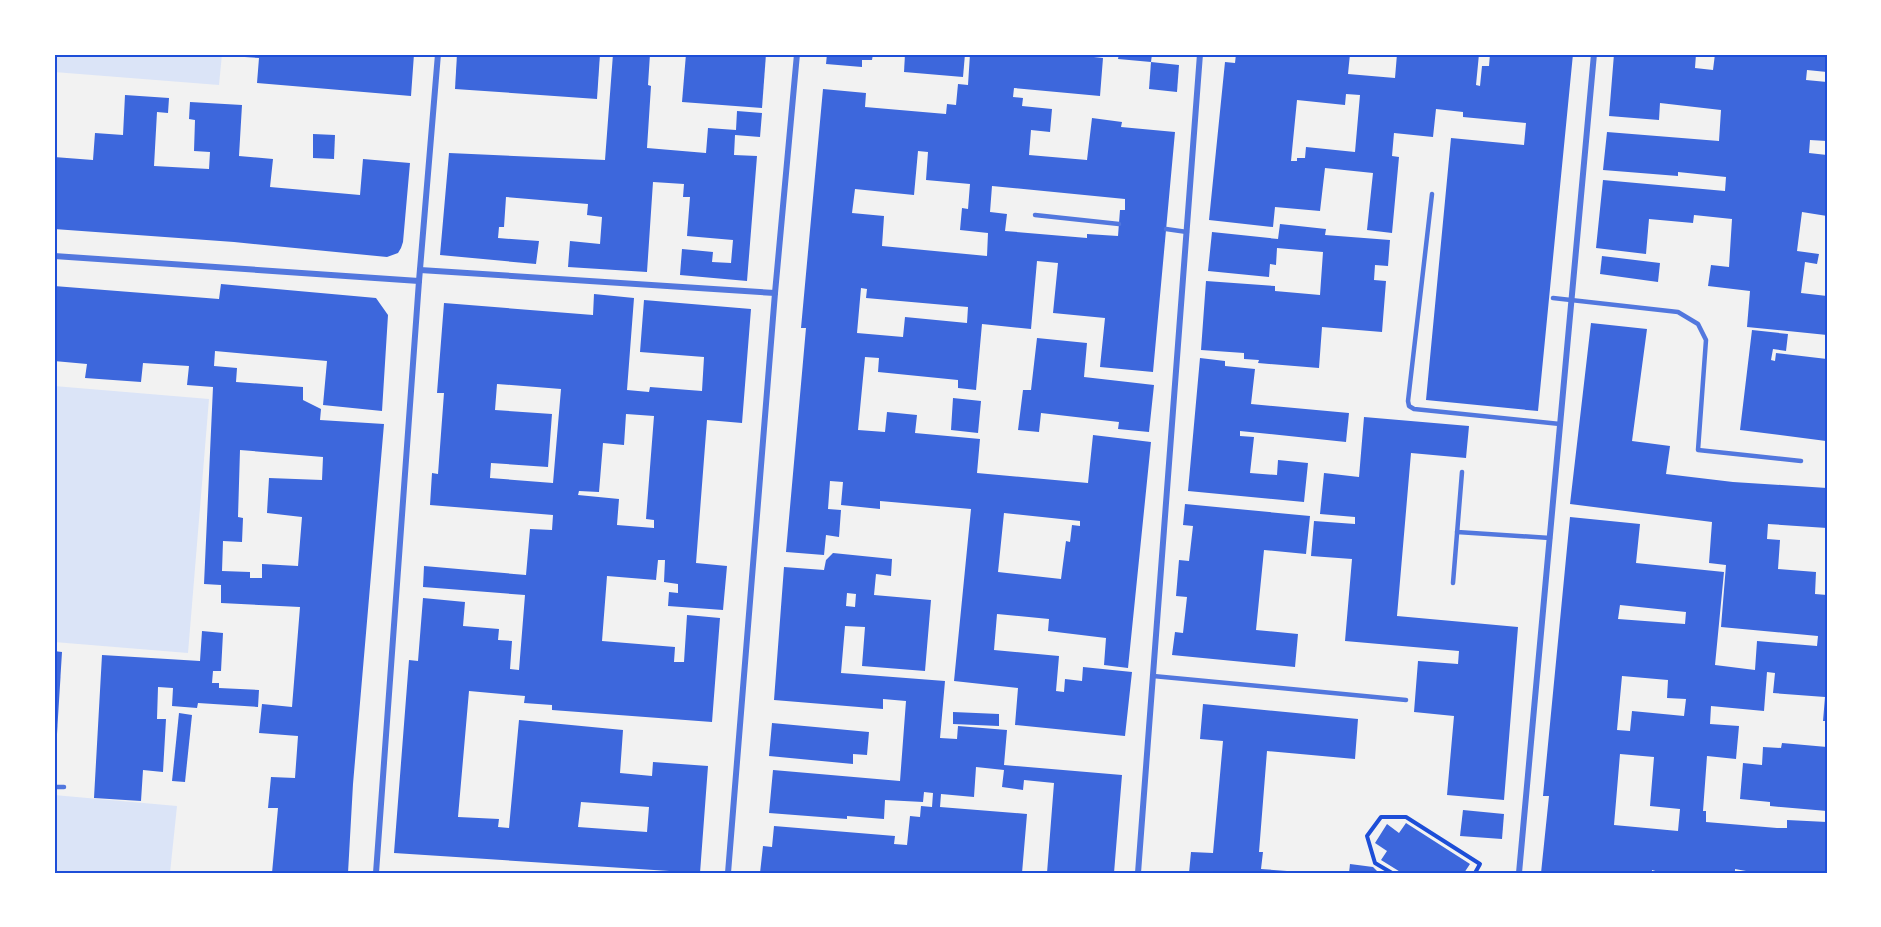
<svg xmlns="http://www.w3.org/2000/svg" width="1881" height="927" viewBox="0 0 1881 927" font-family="'IBM Plex Sans',sans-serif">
  <rect width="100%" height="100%" fill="#f2f2f2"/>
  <g fill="#dbe4f7">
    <polygon points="54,54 222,54 219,85 54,72"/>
    <polygon points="54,386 209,399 188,653 54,642"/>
    <polygon points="54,795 177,806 170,873 54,873"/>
  </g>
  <g fill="#3d67dc" fill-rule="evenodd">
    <polygon points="230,54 414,54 411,96 257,83 259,58 230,56"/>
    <polygon points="457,54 600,54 597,99 455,89"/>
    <polygon points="613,54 650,54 648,85 651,86 647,148 706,153 708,128 736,130 737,111 762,113 760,137 735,135 734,155 757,156 747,281 680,275 682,249 713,252 712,262 731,263 733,240 687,236 690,197 683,197 684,184 653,182 647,272 568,267 570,241 600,244 602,217 587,215 588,204 506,197 504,227 499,227 498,238 539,241 536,264 440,255 449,153 605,160"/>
    <polygon points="686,54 766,54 762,108 682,102"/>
    <polygon points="827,54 873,54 872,60 862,60 862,67 826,64"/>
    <polygon points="905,54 965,54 963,77 904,72"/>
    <path d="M970,54H1066L1103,58L1100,96L1014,88L1013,97L1023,98L1022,106L1052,109L1050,132L1031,130L1029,155L1087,160L1092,118L1122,122L1121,127L1175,132L1153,372L1100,367L1105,318L1053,313L1058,263L1037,261L1031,329L982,324L976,390L958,388V380L878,372L879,358L865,357L858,430L885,432L887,412L917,415L915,433L980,439L977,473L1088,483L1093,435L1151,442L1128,668L1104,665L1106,638L1048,631L1049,619L997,614L994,650L1059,656L1056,691L1064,692L1065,679L1082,681L1083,667L1132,672L1125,736L1015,725L1018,688L954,681L971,509L880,501V509L841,505L843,482L830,481L828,509L841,510L839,537L826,535L824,555L786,552L806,328H801L823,89L866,93L865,107L946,114L947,104L956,105L958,84L968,85ZM918,151L928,152L926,180L970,184L968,209L962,208L960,230L988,233L987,256L882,246L884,216L852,213L855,189L914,195ZM992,186L1125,199V210H1120L1118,236L1087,234V238L1005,231L1007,214L990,212ZM861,288L867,289L866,298L968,307L967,323L905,317L903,337L857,333ZM1004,513L1080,521V526L1072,525L1070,542L1066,541L1061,579L998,572Z"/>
    <polygon points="1119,54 1152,54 1151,62 1118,59"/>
    <path d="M1236,54H1350L1348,74L1395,78L1397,54H1479L1476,85L1480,86L1482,66H1489L1490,54H1573L1538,411L1426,400L1451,138L1524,145L1526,123L1463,117V112L1436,109L1433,137L1394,133L1392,156L1399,157L1392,233L1367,230L1373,173L1325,168L1320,211L1275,207L1273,227L1209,220L1225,62L1235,63ZM1346,94L1360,95L1355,152L1306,147L1305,158H1297V161H1291L1297,100L1345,105Z"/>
    <polygon points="1614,54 1696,54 1695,68 1713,70 1715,54 1827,54 1827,72 1807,70 1806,80 1827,82 1827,141 1810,140 1809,153 1827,155 1827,216 1802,212 1797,251 1819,254 1817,264 1805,262 1801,293 1827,296 1827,335 1747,327 1750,291 1708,286 1711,265 1729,267 1732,219 1694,215 1693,223 1649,219 1646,254 1596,248 1603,180 1725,191 1726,177 1678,172 1678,176 1603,170 1607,132 1719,141 1721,110 1660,103 1659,120 1609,116"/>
    <polygon points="1151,62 1179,65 1177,92 1149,89"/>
    <polygon points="125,95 169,98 168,113 157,112 154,166 209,169 210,152 194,151 195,120 189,119 190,102 242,105 239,156 273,159 270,187 360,195 363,159 410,163 403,242 401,248 398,253 387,257 234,242 54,229 54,157 93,160 95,133 123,135"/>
    <polygon points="313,134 335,135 334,159 313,158"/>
    <polygon points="1280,224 1326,229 1325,235 1390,240 1388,266 1375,265 1374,280 1386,281 1382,332 1322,327 1319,368 1258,363 1259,360 1244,359 1244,353 1201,350 1206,281 1275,286 1275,291 1320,295 1323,252 1277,248 1276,265 1270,264 1269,277 1208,271 1212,232 1278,239"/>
    <polygon points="1602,256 1660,263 1658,282 1600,274"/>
    <path d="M221,284L376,298L388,315L382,411L323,405L327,361L215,351L214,366L237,368L236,382L303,387V400L321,409L320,420L384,424L353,784L348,873H272L278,808H268L271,777L295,778L298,736L259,733L262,704L292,707L300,607L221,603V585L204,584L213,387L187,385L189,366L143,363L141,382L85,378L87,364L54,361V286L219,299ZM240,450L323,457L322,480L269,478L267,513L302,517L298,566L262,564V578H250V572L222,571L223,541L242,542L243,518L238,517Z"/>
    <path d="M594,294L634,298L627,390L649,392L650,387L702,391L704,357L640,352L644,300L751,309L742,423L707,420L696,563L727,566L723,610L668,606L669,592L678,593V584L664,582L665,560H658L656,580L607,576L602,641L675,647L674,662H684L687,615L720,618L712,722L552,710V705L524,703L525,696L469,691L458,817L499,819L498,827L509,828L519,720L623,730L620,773L652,776L653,762L708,766L700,873L394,853L409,660L418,661L423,598L465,602L463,626L499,629L498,640L512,641L510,669L519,670L525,595L423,587L424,566L526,575L530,529L552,530L553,515L430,505L432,473L438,474L444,393H437L444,303L593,315ZM497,384L561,389L553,483L490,478L491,463L548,467L552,414L495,410ZM626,414L654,416L646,519L654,520V528L617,525L619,499L578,495L579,491L599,492L603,443L624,445ZM581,802L649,807L647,832L578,827Z"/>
    <path d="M1591,323L1647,329L1632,441L1670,446L1666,474L1733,482L1827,488V528L1768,524L1767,539L1780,540L1778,569L1816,572L1815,594L1827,595V721H1823L1825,697L1773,693L1775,673L1767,672L1764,711L1711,706L1710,724L1739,726L1736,759L1707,756L1703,811H1706V822L1777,828H1787V820L1827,822V873H1745L1746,871L1735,869V873H1662L1652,870V873H1541L1549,796H1543L1570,517L1640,524L1636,563L1724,572L1715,665L1755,670L1757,641L1817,646L1818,636L1721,627L1726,565L1709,563L1712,522L1570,504ZM1620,605L1686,612L1685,624L1618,619ZM1622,676L1668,680L1667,698L1686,699L1684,716L1632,711L1630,731L1617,730ZM1620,754L1654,757L1650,806L1680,809L1678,831L1614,825Z"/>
    <polygon points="1752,330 1788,334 1786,351 1773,349 1771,360 1775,361 1776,353 1827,359 1826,441 1740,430"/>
    <polygon points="1037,338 1087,343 1084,377 1154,385 1149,432 1118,429 1119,422 1041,413 1039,432 1018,430 1023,390 1031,390"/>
    <polygon points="1200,358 1225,361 1225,366 1255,369 1251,404 1349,413 1346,442 1240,431 1240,436 1254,437 1250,473 1277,475 1278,460 1308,463 1304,502 1188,491"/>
    <polygon points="953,398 981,401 978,433 951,430"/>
    <polygon points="1364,417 1469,426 1466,458 1411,453 1397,616 1518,627 1504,800 1447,795 1454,716 1414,712 1418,661 1458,664 1459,651 1345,641 1352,559 1311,556 1314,521 1355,524 1355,517 1320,514 1324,473 1359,477"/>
    <polygon points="1185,504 1310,516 1306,554 1264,550 1256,630 1298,634 1295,667 1172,655 1175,632 1183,633 1187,597 1176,596 1179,560 1189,561 1193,526 1183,525"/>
    <path d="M833,553L892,559L891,576L876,574L874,595L931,600L925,671L862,666L865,627L845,626L841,673L945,681L940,738L957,739L958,726L1007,730L1004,765L1122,775L1114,873H1047L1054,783L1024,780L1023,790L1002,787L1004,770L976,767L974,797L941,794L940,807L1027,814L1022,873H760L763,846L772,847L774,826L895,836L894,844L907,845L910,816L920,817L921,806L932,807L933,793L924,792L923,802L885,800L884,819L847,816V819L769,813L773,770L900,781L906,701L883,699V709L774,700L784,567L824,570L826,560ZM847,593L856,594L855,607L846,606Z"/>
    <polygon points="202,631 223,633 221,671 213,671 212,683 219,683 219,688 259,690 258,707 198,703 197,708 172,706 173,688 158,687 157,719 166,719 163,772 143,770 141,801 94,798 102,655 200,661"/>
    <polygon points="54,651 62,652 56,750 54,750"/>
    <polygon points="1203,704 1358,719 1355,759 1267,751 1259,852 1263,852 1261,869 1287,871 1287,873 1189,873 1191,852 1213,853 1223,741 1200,739"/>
    <polygon points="953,712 999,714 999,726 953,724"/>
    <polygon points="179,713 192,715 185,782 172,781"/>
    <polygon points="772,723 869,732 867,755 853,754 853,764 769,756"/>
    <polygon points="1782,743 1827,747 1827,811 1770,806 1770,802 1740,799 1743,763 1762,765 1763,747 1781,748"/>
    <polygon points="1463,810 1504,814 1502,839 1460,836"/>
    <polygon points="1406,823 1470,864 1464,873 1402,873 1381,860 1387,851 1375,843 1387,824 1399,833"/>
    <polygon points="1350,864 1373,867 1379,873 1349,873"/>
  </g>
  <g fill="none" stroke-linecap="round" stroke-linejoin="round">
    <polyline stroke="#1d4ed8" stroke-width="4" points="1392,873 1375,863 1367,836 1381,817 1406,817 1480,864 1475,873"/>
    <g stroke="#5277de" stroke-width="4.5">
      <polyline points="1432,194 1408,401 1409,406 1414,409 1560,424"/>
      <polyline points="1035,215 1119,224"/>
      <polyline points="1166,229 1187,232"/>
      <polyline points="1553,298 1678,312 1698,324 1706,340 1698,450 1801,461"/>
      <polyline points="1457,532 1550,538"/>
      <polyline points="1453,583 1462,472"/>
      <polyline points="1153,676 1406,700"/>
      <polyline points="54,787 64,787"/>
    </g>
    <g stroke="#5277de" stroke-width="6">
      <polyline points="54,256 419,281"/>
      <polyline points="420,270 775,293"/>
      <polyline points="376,873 419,281 438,54"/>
      <polyline points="728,873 775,293 797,54"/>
      <polyline points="1138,873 1200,54"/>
      <polyline points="1519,873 1594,54"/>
    </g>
  </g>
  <rect width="1881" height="927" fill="none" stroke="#ffffff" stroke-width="111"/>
  <rect x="56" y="56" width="1770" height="816" fill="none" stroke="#1d4ed8" stroke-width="2"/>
</svg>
